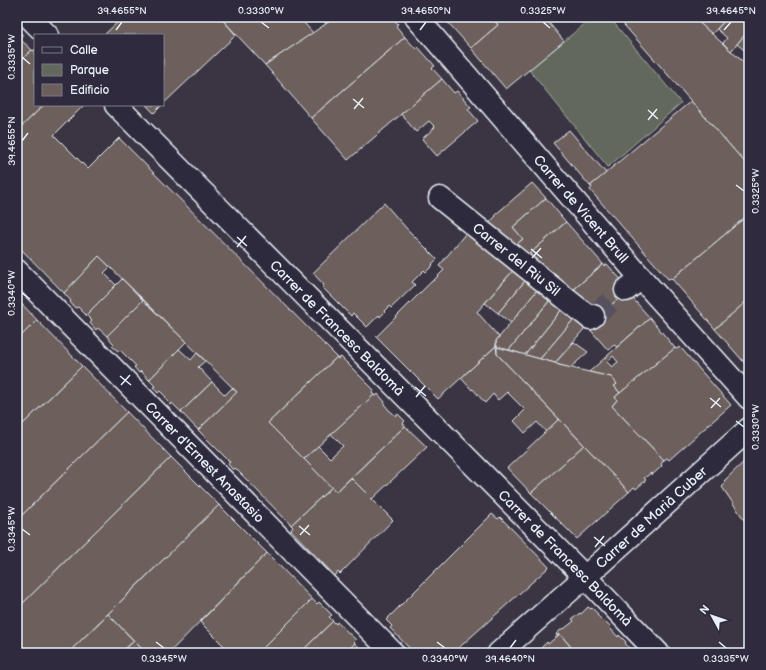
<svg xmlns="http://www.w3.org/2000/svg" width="766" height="670" viewBox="0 0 766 670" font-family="'Balsamiq Sans',sans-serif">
  <rect width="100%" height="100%" fill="#3b3543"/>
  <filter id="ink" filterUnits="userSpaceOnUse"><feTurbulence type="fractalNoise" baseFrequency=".025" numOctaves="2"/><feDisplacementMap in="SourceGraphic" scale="8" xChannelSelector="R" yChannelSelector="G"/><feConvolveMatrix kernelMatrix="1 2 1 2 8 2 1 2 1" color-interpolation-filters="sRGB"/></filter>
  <g filter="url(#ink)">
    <polygon fill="#62685b" stroke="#a5acaa" points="593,17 609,17 681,103 608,167 529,70"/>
    <g fill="#6c5f5b" stroke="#e8f1f8" fill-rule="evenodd">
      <polygon points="123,17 220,17 236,35 163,104 163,35 104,35"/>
      <polygon points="220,17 299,17 313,33 265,65"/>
      <polygon points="321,17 336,17 326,24"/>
      <polygon points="336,17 392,17 398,24 396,26 405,37 311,118 265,65"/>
      <polygon points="443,17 492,17 498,25 471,48"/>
      <polygon points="492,17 523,17 524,19 526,17 544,17 564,41 506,89 471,48 498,25"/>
      <polygon points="617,17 693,17 749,67 749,167"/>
      <polygon points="693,17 728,17 712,34"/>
      <polygon points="728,17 749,17 749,30 731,51 723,43 727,38 717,29"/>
      <polygon points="17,30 24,36 21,40 32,50 17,64"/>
      <polygon points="749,30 749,54 737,44"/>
      <polygon points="405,37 416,49 418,47 427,57 435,66 432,68 442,79 348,160 311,118"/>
      <polygon points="35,49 35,105 44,105 21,127 17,123 17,64 32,50 33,51"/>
      <polygon points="442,79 454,93 457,91 471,107 468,109 478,121 437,156 422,139 435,127 429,121 416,132 401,114"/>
      <polygon points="691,101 749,167 749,214 672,279 671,278 668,279 590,190 592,187 590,186"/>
      <polygon points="44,105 84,105 54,135 88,169 119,138 337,357 268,423 332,487 291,525 235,468 233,470 228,464 230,462 198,430 237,392 99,256 64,293 17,245 17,123 21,127"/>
      <polygon points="146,105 162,105 154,113"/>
      <polygon points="569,130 606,173 590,186 553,143"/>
      <polygon points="532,183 546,198 513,227 523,239 512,248 485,227 496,216 495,215"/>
      <polygon points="546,198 566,222 525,258 512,248 523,239 513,227"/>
      <polygon points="384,203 407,229 437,259 432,264 433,265 426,272 424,270 412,282 415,285 391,308 389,306 384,311 385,312 380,317 379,315 367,327 353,313 351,316 322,287 324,285 313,273"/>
      <polygon points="749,214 749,299 715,329 672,279"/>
      <polygon points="566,222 603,264 572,291 525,258"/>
      <polygon points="470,228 518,265 477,312 499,337 496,341 496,346 438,399 376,337 432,281 433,281 444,270 439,266"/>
      <polygon points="99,256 110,267 104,273 116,285 86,315 78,307 76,308 74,307 70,302 71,301 64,293"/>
      <polygon points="603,264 604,266 607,264 624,283 627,292 595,318 572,291"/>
      <polygon points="518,265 530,275 498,313 485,303"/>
      <polygon points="530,275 542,284 511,323 498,313"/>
      <polygon points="122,279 143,300 107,336 98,328 96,330 90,323 92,321 86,315"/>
      <polygon points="542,284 555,294 509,350 497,347 496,341"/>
      <polygon points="627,292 650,318 617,347 614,345 608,350 587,326 595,318"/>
      <polygon points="555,294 567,303 525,355 509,350"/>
      <polygon points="17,299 37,320 17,340"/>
      <polygon points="749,299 749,368 715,329"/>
      <polygon points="143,300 186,342 149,380 141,371 139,373 134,367 136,366 120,350 118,351 112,346 114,344 107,336"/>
      <polygon points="567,303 579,313 540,359 525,355"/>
      <polygon points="579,313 590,322 555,363 540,359"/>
      <path d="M650,318L675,348L620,393L614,386L617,384L611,377L589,372ZM613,356L618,362L612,367L607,362Z"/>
      <polygon points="37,320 82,366 17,430 17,340"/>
      <polygon points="574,342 588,352 570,368 559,365 555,363"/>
      <polygon points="496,346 497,354 559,419 546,432 537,422 525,433 514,421 525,410 507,392 498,400 493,394 485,403 473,389 472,390 461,378"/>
      <polygon points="497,347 555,363 559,365 611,377 617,384 614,386 620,393 615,397 617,400 612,406 664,460 661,464 662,466 652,475 651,473 647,476 644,478 646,480 636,489 634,487 629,492 497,354"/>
      <polygon points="680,347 731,405 669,460 667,458 664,460 612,406 617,400 615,397 675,348 677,349"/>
      <polygon points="179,349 191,360 197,353 205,361 198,367 212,382 181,412 172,403 171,405 165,399 166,397 160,391 158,393 153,387 155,386 149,380"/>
      <polygon points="337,357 338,359 341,357 374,390 372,393 374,395 304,459 268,423"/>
      <polygon points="82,366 127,412 17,520 17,430"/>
      <polygon points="212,382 225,395 232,388 237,392 198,430 181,412"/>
      <polygon points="378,394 385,402 384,404 389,410 396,416 398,414 405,421 403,423 405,426 336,492 304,459 318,446 330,458 343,446 331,434 374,395 376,396"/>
      <polygon points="127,412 171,457 17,609 17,520"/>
      <polygon points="559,419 584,445 531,493 507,468"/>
      <polygon points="405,426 427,447 372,499 351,478"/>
      <polygon points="584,445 629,492 577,539 531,493"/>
      <polygon points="171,457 219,505 68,653 22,653 17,646 17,609"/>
      <polygon points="749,457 749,527 722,487 726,483 724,481"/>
      <polygon points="351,478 393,520 340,574 338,572 335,576 291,530 293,527 291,525 332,487 336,492"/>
      <polygon points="219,505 267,553 169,653 146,653 108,614"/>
      <polygon points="492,514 498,519 500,517 549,567 453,653 414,653 390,628 392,626 386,620"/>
      <polygon points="267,553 312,599 258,653 231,653 200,622"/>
      <polygon points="312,599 317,604 319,602 332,615 329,617 333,621 300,653 258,653"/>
      <polygon points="588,607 591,609 592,608 598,614 597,615 603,621 604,620 611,627 610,628 618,637 619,635 626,642 625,643 630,649 632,648 637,653 576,653 560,634 557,636 556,634 563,628 564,629 574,621 572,619 580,613 581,614"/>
      <polygon points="108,614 134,641 120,653 68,653"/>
      <polygon points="333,621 336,624 337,622 356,640 354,642 355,643 345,653 300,653"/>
      <polygon points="560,634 576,653 538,653 541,650 540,649 547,642 548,644"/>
      <polygon points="134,641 146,653 120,653 123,651"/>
      <polygon points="355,643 365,653 345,653"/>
    </g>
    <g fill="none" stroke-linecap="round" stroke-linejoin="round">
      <polyline stroke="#55515e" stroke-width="22" stroke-dasharray="22 11" stroke-linecap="butt" points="593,316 626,290"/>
      <g stroke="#e8f1f8" stroke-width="25">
        <g id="minor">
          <polyline points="29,17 47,35"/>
          <path id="s1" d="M416,17L641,278L749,398"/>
          <path id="s2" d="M116,105L585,577L658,653"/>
          <path id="s3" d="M440,198L590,318L593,316"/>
          <path id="s4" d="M17,271L393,653"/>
          <polyline points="626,290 641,278"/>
          <path id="s5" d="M499,653L585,577L749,429"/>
        </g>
      </g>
      <use href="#minor" stroke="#2f2a3d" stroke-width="22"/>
    </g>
  </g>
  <path fill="none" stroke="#e8f1f8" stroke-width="1.5" d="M261,22L269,28M543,22L550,28M116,30L122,22M420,30L426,22M724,30L731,22M22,57L30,64M353,99L364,108M354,109L363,98M648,110L658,119M648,120L657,109M22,141L28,133M736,185L744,191M237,237L247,246M237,247L246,236M531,249L542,258M532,258L541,248M22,293L30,299M120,376L131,385M121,385L130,375M415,387L426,396M416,397L425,386M710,398L721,407M711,408L720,398M736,421L744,427M299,526L310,535M22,529L30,535M300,535L309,525M594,537L605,546M595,547L604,536M156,642L164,648M437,642L445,648M719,642L726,648M510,648L516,640"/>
  <g text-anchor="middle" stroke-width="3.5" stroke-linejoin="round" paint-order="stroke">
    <g font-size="14" fill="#e8f1f8" stroke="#2f2a3d">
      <text dy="5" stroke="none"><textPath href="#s1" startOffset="253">Carrer de Vicent Brull</textPath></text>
      <text dy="5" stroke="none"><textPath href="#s3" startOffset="98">Carrer del Riu Sil</textPath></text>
      <text dy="5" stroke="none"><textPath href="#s2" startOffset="314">Carrer de Francesc Baldomà</textPath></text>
      <text dy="5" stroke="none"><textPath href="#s4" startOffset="268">Carrer d'Ernest Anastasio</textPath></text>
      <text dy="5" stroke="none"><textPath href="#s5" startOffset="204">Carrer de Marià Cuber</textPath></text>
      <text dy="5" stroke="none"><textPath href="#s2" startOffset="638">Carrer de Francesc Baldomà</textPath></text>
    </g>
  </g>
  <rect width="766" height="670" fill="none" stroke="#2f2a3d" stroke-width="44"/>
  <rect x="34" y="34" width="130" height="72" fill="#2f2a3d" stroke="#797a88"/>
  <rect x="42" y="47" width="20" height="6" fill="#2f2a3d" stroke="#797a88"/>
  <text x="70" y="54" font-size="12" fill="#e8f1f8">Calle</text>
  <rect x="42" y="64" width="20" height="12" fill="#62685b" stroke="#797a88"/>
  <text x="70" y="74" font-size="12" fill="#e8f1f8">Parque</text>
  <rect x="42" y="84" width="20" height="12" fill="#6c5f5b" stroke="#797a88"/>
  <text x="70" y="94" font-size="12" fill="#e8f1f8">Edificio</text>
  <g transform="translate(712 616) rotate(310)" stroke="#2f2a3d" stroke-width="3" paint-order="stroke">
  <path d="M0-3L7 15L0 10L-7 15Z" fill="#e8f1f8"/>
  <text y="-6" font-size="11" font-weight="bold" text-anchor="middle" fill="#e8f1f8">N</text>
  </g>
  <rect x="22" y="22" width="722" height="626" fill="none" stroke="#e8f1f8" stroke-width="1.5"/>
  <g font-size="10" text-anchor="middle" fill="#e8f1f8">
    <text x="122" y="14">39.4655°N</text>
    <text x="261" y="14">0.3330°W</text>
    <text x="426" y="14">39.4650°N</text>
    <text x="543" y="14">0.3325°W</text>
    <text x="731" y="14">39.4645°N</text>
    <text transform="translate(11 57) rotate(-90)" y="4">0.3335°W</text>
    <text transform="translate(11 141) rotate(-90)" y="4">39.4655°N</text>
    <text transform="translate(755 191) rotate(-90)" y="4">0.3325°W</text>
    <text transform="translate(11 293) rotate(-90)" y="4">0.3340°W</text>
    <text transform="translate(755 427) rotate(-90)" y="4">0.3330°W</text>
    <text transform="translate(11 529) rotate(-90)" y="4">0.3345°W</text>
    <text x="164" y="662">0.3345°W</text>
    <text x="445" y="662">0.3340°W</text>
    <text x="510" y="662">39.4640°N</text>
    <text x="726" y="662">0.3335°W</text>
  </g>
</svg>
